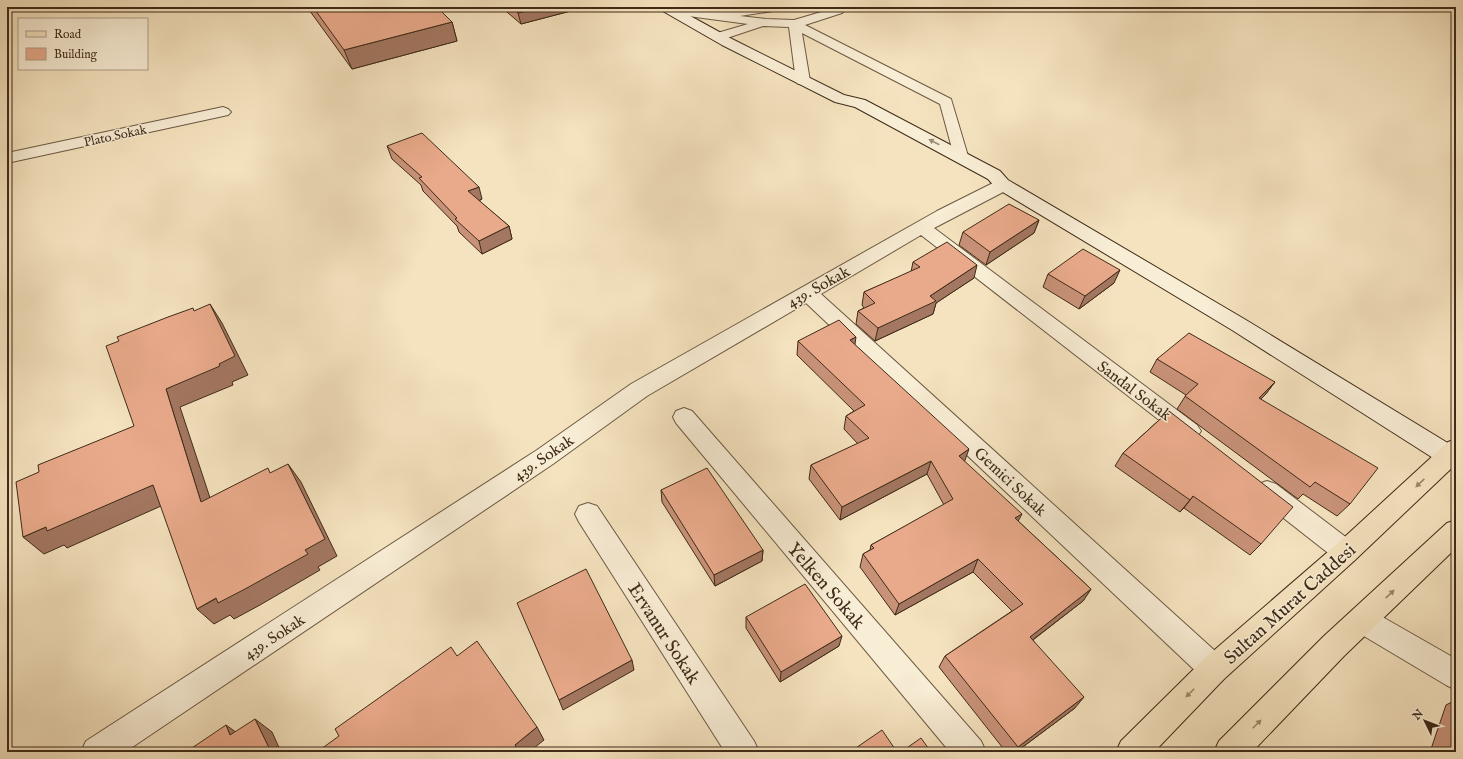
<svg xmlns="http://www.w3.org/2000/svg" width="1463" height="759" viewBox="0 0 1463 759" font-family="'IM FELL English',serif">
  <rect width="100%" height="100%" fill="#f5e3bf"/>
  <filter id="stains"><feTurbulence type="fractalNoise" baseFrequency=".005" numOctaves="4"/><feColorMatrix values="0 0 0 0 .2 0 0 0 0 .09 0 0 0 0 .02 0 0 0 .5 -.17"/></filter>
  <radialGradient id="worn" r=".72"><stop offset=".6" stop-color="#630" stop-opacity="0"/><stop offset="1" stop-color="#630" stop-opacity=".3"/></radialGradient>
  <g fill="none" stroke-linecap="round" stroke-linejoin="round">
    <g stroke="#6c5942" stroke-width="2">
      <path id="lane" d="M753,7H785L783,9L779,10L740,16L766,19L794,20L828,10L825,7C832,7 840,5 844,11L842,13L805,25L951,99L968,156L966,159L961,160L956,159L954,156L940,104L802,33L810,81L808,84H798L796,81L789,27L763,26L718,41L714,40L712,37L714,34L748,24L673,14L669,13L667,11L669,9L673,8C700,10 726,11 753,7Z"/>
    </g>
    <g stroke="#6c5942" stroke-width="2">
      <g id="street">
        <polygon points="223,107 228,109 231,112 228,115 7,163 7,153"/>
        <polygon points="1003,180 1009,181 1012,185 1009,189 934,228 1197,425 1201,431 1197,437 1189,440 1181,437 921,235 821,294 1224,659 1229,669 1224,679 1214,683 1204,679 806,303 647,396 553,464 125,752 81,752 86,741 537,450 631,384 937,211 997,181"/>
        <polygon points="684,408 692,411 981,741 986,752 950,752 676,423 673,417 676,411"/>
        <polygon points="1267,481 1276,484 1355,544 1359,552 1355,560 1346,564 1337,560 1258,498 1255,491 1258,484"/>
        <polygon points="588,503 597,506 754,741 759,752 725,752 579,522 575,514 579,506"/>
        <polygon points="1362,607 1372,611 1456,659 1456,690 1446,685 1352,629 1348,620 1352,611"/>
      </g>
    </g>
    <g stroke="#3f2b18" stroke-width="2">
      <polygon id="secondary" points="659,7 674,7 732,39 844,95 865,100 1000,171 1008,180 1246,320 1456,448 1456,463 1449,466 1441,463 1232,330 996,188 988,179 855,107 835,102 722,45 661,10"/>
    </g>
    <g stroke="#3f2b18" stroke-width="2">
      <g id="primary">
        <polygon points="1456,439 1456,464 1355,560 1224,679 1154,752 1116,752 1121,741 1204,659 1337,544 1448,442"/>
        <polygon points="1456,520 1456,548 1344,656 1252,752 1214,752 1219,741 1324,636 1447,523"/>
      </g>
    </g>
    <use href="#lane" fill="#f8edd5" fill-rule="evenodd"/>
    <use href="#street" fill="#f8edd5" fill-rule="evenodd"/>
    <use href="#secondary" fill="#f8edd5" fill-rule="evenodd"/>
    <use href="#primary" fill="#f5e3bf" fill-rule="evenodd"/>
  </g>
  <g fill="#c89278" stroke="#3f2b18">
    <polygon points="307,7 437,7 452,22 457,41 352,69"/>
    <polygon points="501,7 586,7 521,24"/>
    <polygon points="387,146 482,199 479,201 509,226 512,239 482,254 459,232 457,226 423,191 421,185 392,159"/>
    <polygon points="1039,220 1034,233 986,265 959,245 963,232"/>
    <polygon points="913,262 974,278 936,303 933,314 875,341 856,324 858,311 864,308 862,305 864,292 911,272"/>
    <polygon points="1048,274 1114,283 1079,309 1043,287"/>
    <polygon points="798,341 855,345 964,461 1018,521 1091,589 1083,601 1033,640 1075,708 1016,752 1006,752 939,667 945,656 1012,611 973,572 895,615 860,567 863,554 870,550 871,545 944,505 927,474 840,520 809,479 811,465 858,444 844,429 846,416 854,411 797,355"/>
    <polygon points="1157,359 1275,382 1265,395 1261,399 1350,504 1337,516 1303,494 1298,499 1177,409 1186,395 1150,372"/>
    <polygon points="1169,411 1261,544 1250,555 1184,508 1180,512 1115,466 1123,453"/>
    <polygon points="661,490 763,550 762,561 715,586 662,502"/>
    <polygon points="746,617 839,646 780,682 746,628"/>
    <polygon points="1456,700 1456,752 1430,752 1446,705"/>
  </g>
  <g fill="#a37761" stroke="#3f2b18">
    <polygon points="541,7 586,7 521,24 518,13"/>
    <polygon points="452,22 457,41 352,69 344,50"/>
    <polygon points="479,187 482,199 472,204 468,191"/>
    <polygon points="1039,220 1034,233 986,265 990,252"/>
    <polygon points="509,226 512,239 482,254 479,241"/>
    <polygon points="977,265 974,278 936,303 933,314 875,341 878,328 930,296"/>
    <polygon points="1120,270 1114,283 1079,309 1085,296"/>
    <polygon points="210,304 222,323 248,375 232,382 233,385 180,407 217,519 201,502 166,389 219,364"/>
    <polygon points="856,337 854,351 850,340"/>
    <polygon points="1275,382 1265,395 1250,410 1259,398"/>
    <polygon points="969,449 964,463 959,456"/>
    <polygon points="931,461 927,474 840,520 842,507"/>
    <polygon points="288,464 301,482 337,556 318,567 320,570 260,605 234,619 230,615 214,624 197,609 305,550"/>
    <polygon points="153,485 170,502 67,548 64,545 44,554 23,537 46,527"/>
    <polygon points="1193,496 1184,508 1180,512 1190,500"/>
    <polygon points="1022,514 1015,527 1015,518"/>
    <polygon points="763,550 762,561 715,586 714,575"/>
    <polygon points="978,559 973,572 895,615 899,604"/>
    <polygon points="1091,589 1083,601 1022,648 1030,637"/>
    <polygon points="842,636 839,646 780,682 781,672"/>
    <polygon points="632,660 634,670 563,710 559,700"/>
    <polygon points="1084,697 1075,708 1016,752 1014,752 1018,747"/>
    <polygon points="255,719 272,732 281,752 271,752"/>
    <polygon points="226,725 244,738 230,735"/>
    <polygon points="537,727 544,740 529,752 519,752 515,745"/>
  </g>
  <g fill="#e9aa8b" stroke="#3f2b18">
    <polygon points="313,7 437,7 452,22 344,50"/>
    <polygon points="512,7 541,7 518,13"/>
    <polygon points="422,133 479,187 468,191 509,226 479,241 455,219 457,218 419,178 422,177 387,146"/>
    <polygon points="1009,204 1039,220 990,252 963,232"/>
    <polygon points="947,242 977,265 930,296 936,301 878,328 858,311 875,303 864,292 920,267 913,262"/>
    <polygon points="1083,249 1120,270 1085,296 1048,274"/>
    <polygon points="210,304 235,356 219,364 220,366 166,389 201,502 268,468 270,473 288,464 325,539 305,550 308,554 245,589 218,603 216,598 197,609 153,485 47,531 46,527 23,537 16,482 39,472 38,465 134,426 106,346 119,341 117,337 168,317 193,308 194,311"/>
    <polygon points="839,320 856,337 850,340 969,449 959,456 1022,514 1015,518 1091,589 1030,637 1084,697 1018,747 945,656 1023,604 978,559 899,604 863,554 874,548 871,545 953,499 931,461 842,507 811,465 869,438 846,416 865,405 798,341"/>
    <polygon points="1189,333 1275,382 1259,398 1378,468 1350,504 1315,482 1310,487 1185,396 1198,384 1157,359"/>
    <polygon points="1169,411 1293,507 1261,544 1193,496 1190,500 1123,453"/>
    <polygon points="707,468 763,550 714,575 661,490"/>
    <polygon points="586,569 632,660 559,700 517,603"/>
    <polygon points="805,584 842,636 781,672 746,617"/>
    <polygon points="477,641 537,727 515,745 519,752 317,752 339,736 335,729 451,647 457,656"/>
    <polygon points="255,719 271,752 186,752 226,725 230,735"/>
    <polygon points="882,730 897,752 850,752"/>
    <polygon points="921,738 931,752 901,752"/>
    <polygon points="1456,738 1456,752 1451,752"/>
  </g>
  <defs><path id="oneway-solid" d="M-6-.8H1V-3.2L6.5 0L1 3.2V.8H-6Z"/></defs>
  <use fill="#9c8c76" href="#oneway-solid" transform="translate(934 142) rotate(-152)"/>
  <g fill="#9a876c">
    <use href="#oneway-solid" transform="translate(1420 483) rotate(137)"/>
    <use href="#oneway-solid" transform="translate(1390 594) rotate(-43)"/>
    <use href="#oneway-solid" transform="translate(1190 693) rotate(135)"/>
    <use href="#oneway-solid" transform="translate(1257 724) rotate(-45)"/>
  </g>
  <g text-anchor="middle" stroke-width="3" stroke-linejoin="round" paint-order="stroke">
    <g font-size="13" fill="#3f2b18" stroke="#f8edd5">
      <text transform="translate(115 135) rotate(-12)" y="5">Plato Sokak</text>
    </g>
    <g font-size="16" fill="#3f2b18" stroke="#f8edd5">
      <text transform="translate(818 286) rotate(-29)" y="6">439. Sokak</text>
      <text transform="translate(1135 390) rotate(37)" y="6">Sandal Sokak</text>
      <text transform="translate(543 457) rotate(-34)" y="6">439. Sokak</text>
      <text transform="translate(1011 481) rotate(43)" y="6">Gemici Sokak</text>
      <text transform="translate(274 636) rotate(-33)" y="6">439. Sokak</text>
    </g>
    <g font-size="19" fill="#3f2b18" stroke="#f8edd5">
      <text transform="translate(827 585) rotate(49)" y="7">Yelken Sokak</text>
      <text transform="translate(1289 603) rotate(-42)" y="7">Sultan Murat Caddesi</text>
      <text transform="translate(665 633) rotate(57)" y="7">Ervanur Sokak</text>
    </g>
  </g>
  <rect width="1463" height="759" fill="none" stroke="#f5e3bf" stroke-width="24"/>
  <rect x="8" y="8" width="1447" height="743" fill="none" stroke="#3f2b18" stroke-width="2"/>
  <rect x="12" y="12" width="1439" height="735" fill="none" stroke="#3f2b18"/>
  <rect x="18" y="18" width="130" height="52" fill="#f8edd5" stroke="#ae9f89"/>
  <rect x="26" y="31" width="20" height="6" fill="#f5e3bf" stroke="#ae9f89"/>
  <text x="54" y="38" font-size="12" fill="#3f2b18">Road</text>
  <rect x="26" y="48" width="20" height="12" fill="#e9aa8b" stroke="#ae9f89"/>
  <text x="54" y="58" font-size="12" fill="#3f2b18">Building</text>
  <g transform="translate(1425 721) rotate(313)" stroke="#f8edd5" stroke-width="3" paint-order="stroke">
  <path d="M0-3L7 15L0 10L-7 15Z" fill="#3f2b18"/>
  <text y="-6" font-size="11" font-weight="bold" text-anchor="middle" fill="#3f2b18">N</text>
  </g>
  <rect width="100%" height="100%" filter="url(#stains)"/>
  <rect width="100%" height="100%" fill="url(#worn)"/>
</svg>
